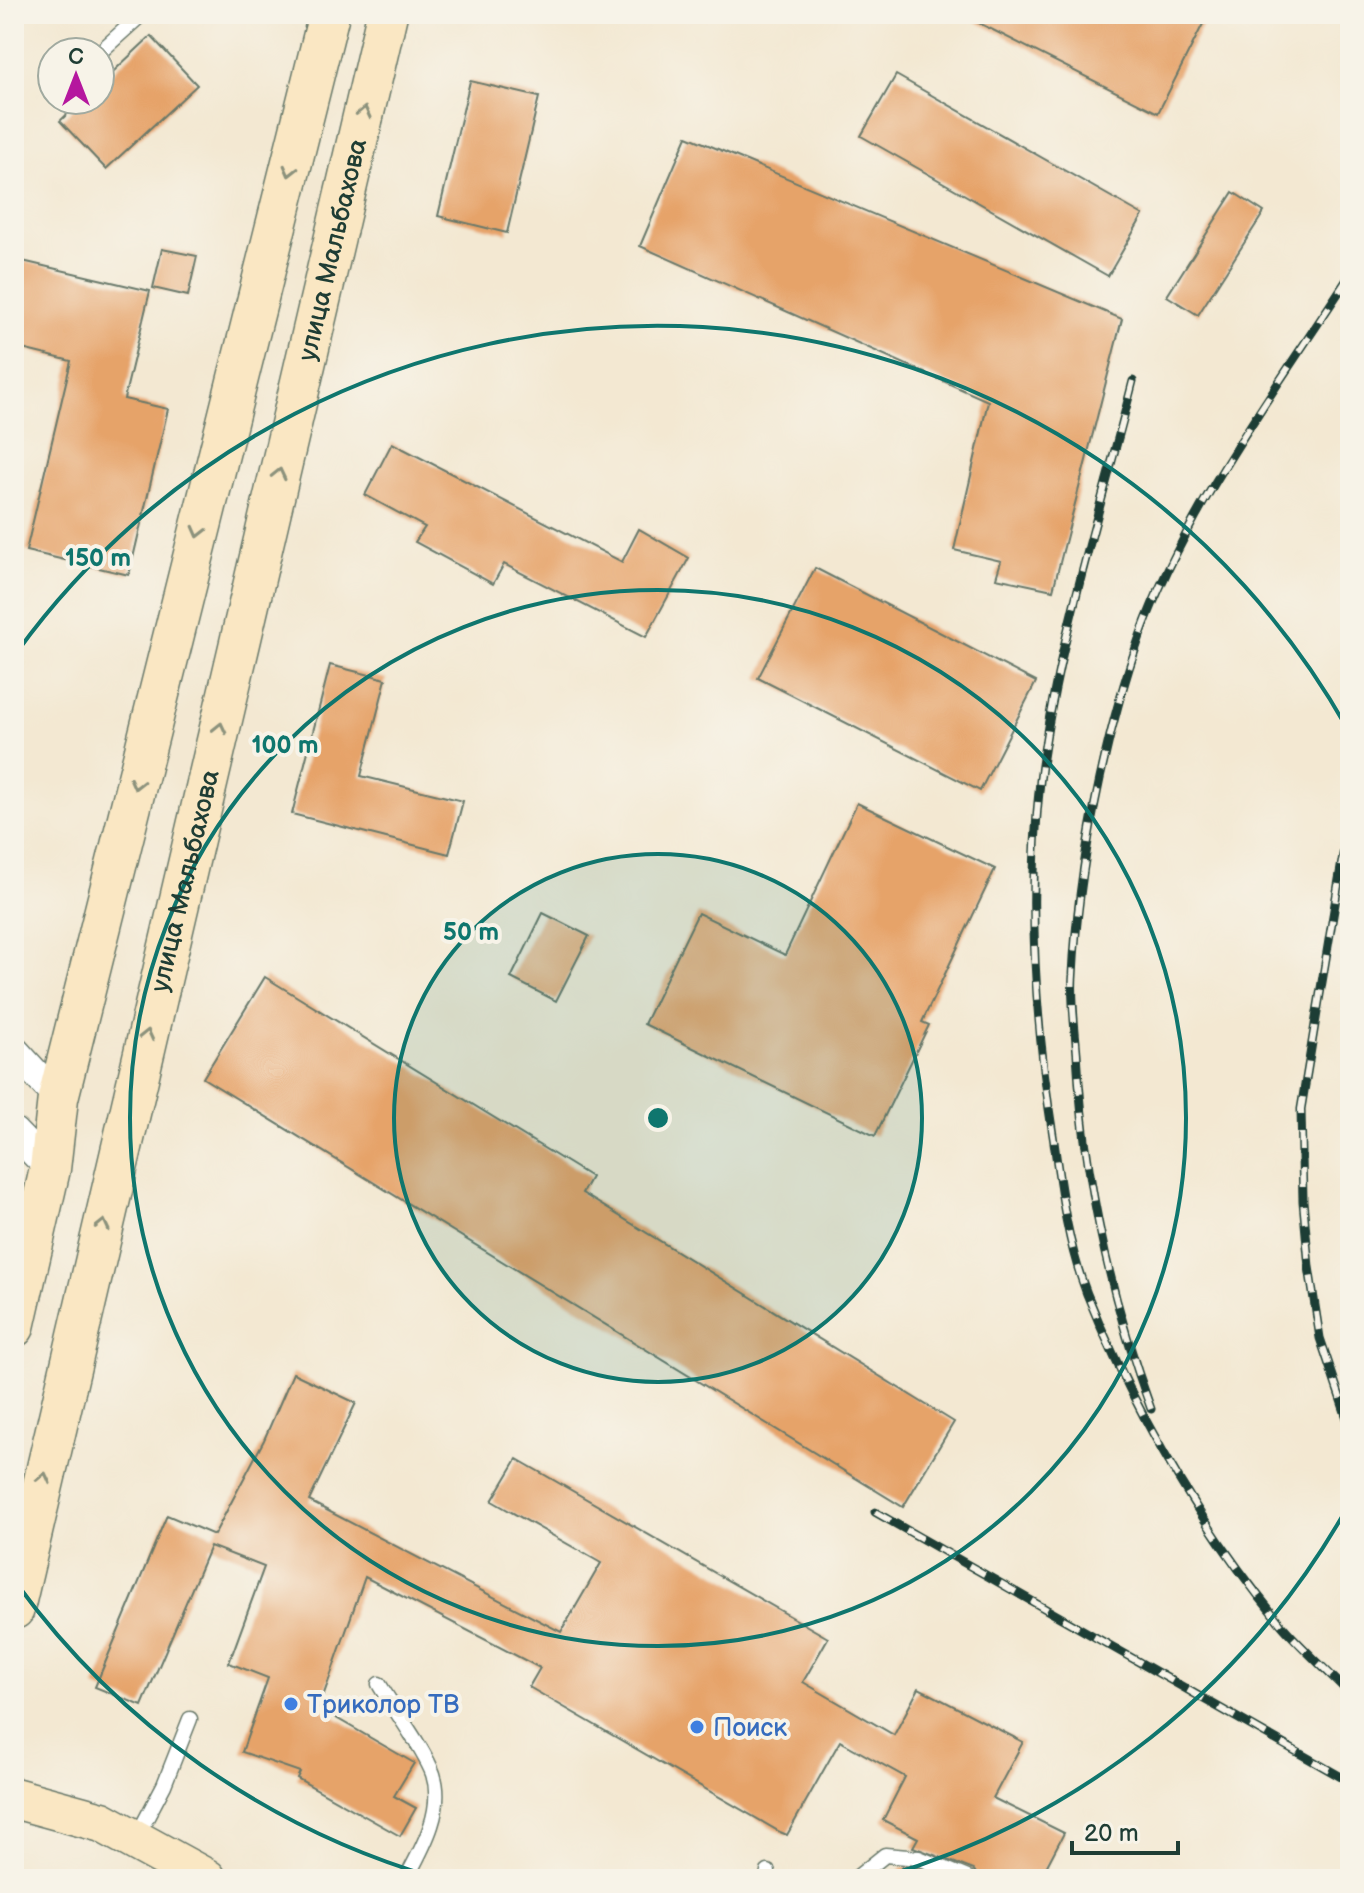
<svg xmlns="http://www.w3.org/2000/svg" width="1364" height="1893" viewBox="0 0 1364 1893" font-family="'Balsamiq Sans',sans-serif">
  <rect width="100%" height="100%" fill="#f7f3e8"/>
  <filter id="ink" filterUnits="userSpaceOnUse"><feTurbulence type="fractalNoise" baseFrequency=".0125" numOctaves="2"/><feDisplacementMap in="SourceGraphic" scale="16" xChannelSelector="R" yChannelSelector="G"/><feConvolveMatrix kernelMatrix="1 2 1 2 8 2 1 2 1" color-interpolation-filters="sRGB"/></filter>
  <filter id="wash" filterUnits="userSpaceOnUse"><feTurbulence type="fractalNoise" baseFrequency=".006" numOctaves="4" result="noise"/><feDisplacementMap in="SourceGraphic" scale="32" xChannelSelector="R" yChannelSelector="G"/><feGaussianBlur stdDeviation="1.8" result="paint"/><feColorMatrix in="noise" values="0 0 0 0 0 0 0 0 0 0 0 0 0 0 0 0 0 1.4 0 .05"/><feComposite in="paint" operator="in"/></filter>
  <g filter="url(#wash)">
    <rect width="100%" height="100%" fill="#f3e8d2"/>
    <g id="blocks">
      <g fill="#e6a369">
        <polygon points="961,14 1208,14 1158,113"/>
        <polygon points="151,36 197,85 106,169 60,121 82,100 100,100 100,84"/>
        <polygon points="896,75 1143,215 1108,276 861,136"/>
        <polygon points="470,81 539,97 507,233 438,216"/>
        <polygon points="687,136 1122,319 1053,590 996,578 1001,561 954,550 988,401 640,246"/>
        <polygon points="1233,192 1264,212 1198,315 1167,296"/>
        <polygon points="162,249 197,256 188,296 153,288"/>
        <polygon points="14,259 150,291 124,399 168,409 129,575 26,551 71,361 14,347"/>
        <polygon points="392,443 622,562 639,529 689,558 646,637 504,564 493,584 415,542 425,527 365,495"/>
        <polygon points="815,568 1036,682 980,791 758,678"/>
        <polygon points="330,665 386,679 361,776 463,801 449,854 292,814"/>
        <polygon points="857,803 995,869 922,1022 929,1025 875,1136 644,1024 698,913 785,955"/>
        <polygon points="543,913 589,936 556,1001 511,978"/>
        <polygon points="265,977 591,1177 582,1193 954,1422 903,1507 203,1078"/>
        <polygon points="293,1373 356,1403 309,1501 561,1632 601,1563 492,1501 517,1459 828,1638 803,1682 894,1735 919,1688 1023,1742 993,1798 1064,1833 1040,1879 980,1879 974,1870 913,1847 918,1838 883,1820 905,1777 840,1741 787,1835 780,1832 529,1687 540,1668 365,1577 319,1708 414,1763 394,1796 416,1808 400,1836 297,1778 300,1772 242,1752 268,1678 229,1663 264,1567 210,1546 142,1706 95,1687 167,1515 214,1535 264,1440"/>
        <polygon points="902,1867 917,1868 944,1879 895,1879"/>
      </g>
    </g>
  </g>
  <g filter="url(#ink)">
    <use href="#blocks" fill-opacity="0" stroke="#69796b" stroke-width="2"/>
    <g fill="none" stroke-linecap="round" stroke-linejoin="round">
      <g stroke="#69796b" stroke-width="17">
        <g id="lane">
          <polyline points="100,52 142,14"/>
          <path d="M379,1684C393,1708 424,1749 433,1774C445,1810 422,1849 406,1879"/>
          <polyline points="136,1838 164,1785 190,1719"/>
          <polyline points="766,1879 768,1872"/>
          <polyline points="855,1879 885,1855 919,1858 970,1879"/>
        </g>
      </g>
      <g stroke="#69796b" stroke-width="31">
        <g id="street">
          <polyline points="14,1050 58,1098"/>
          <polyline points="14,1132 50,1169"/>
        </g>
      </g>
      <g stroke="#69796b" stroke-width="43">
        <g id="secondary">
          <polyline points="14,1327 50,1169 58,1098 329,14"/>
          <path id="s1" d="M14,1609L387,14"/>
          <polyline points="14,1798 102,1822 206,1879"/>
        </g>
      </g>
      <use href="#lane" stroke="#fff" stroke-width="14"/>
      <use href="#street" stroke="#fff" stroke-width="28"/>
      <use href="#secondary" stroke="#fae7c3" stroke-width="40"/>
      <g stroke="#1f3d34" stroke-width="9">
        <g id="rail">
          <path d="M1133,381C1101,508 1055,652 1040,781C1027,901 1035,1023 1054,1142C1061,1192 1068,1246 1087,1294C1135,1412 1199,1524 1280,1623C1301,1648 1327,1670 1350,1694"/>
          <polyline points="1350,813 1301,1109 1303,1201 1309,1267 1320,1338 1350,1427"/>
          <path d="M1151,1409C1109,1294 1084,1176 1077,1054C1075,1028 1071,1001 1073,975C1078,870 1104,736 1140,636C1185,511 1277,387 1350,275"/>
          <polyline points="875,1512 1350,1782"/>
        </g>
      </g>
      <use href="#rail" stroke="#f7f3e8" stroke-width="6" stroke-dasharray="18" stroke-linecap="butt"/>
    </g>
    <defs><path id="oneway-chevron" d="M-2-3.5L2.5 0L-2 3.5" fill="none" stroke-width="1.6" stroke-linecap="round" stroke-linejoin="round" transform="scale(2)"/></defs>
    <g stroke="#8c927c">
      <use href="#oneway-chevron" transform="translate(364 112) rotate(-77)"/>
      <use href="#oneway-chevron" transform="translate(290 171) rotate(104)"/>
      <use href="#oneway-chevron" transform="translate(279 474) rotate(-77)"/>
      <use href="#oneway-chevron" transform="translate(199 532) rotate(104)"/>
      <use href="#oneway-chevron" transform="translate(220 728) rotate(-77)"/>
      <use href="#oneway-chevron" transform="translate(136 784) rotate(104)"/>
      <use href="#oneway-chevron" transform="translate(147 1035) rotate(-77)"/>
      <use href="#oneway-chevron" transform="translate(103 1225) rotate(-77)"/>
      <use href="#oneway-chevron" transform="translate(44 1478) rotate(-77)"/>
    </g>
  </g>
  <circle cx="658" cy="1118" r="264" fill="#0f766e" fill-opacity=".12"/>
  <g fill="none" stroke="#0f766e" stroke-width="4">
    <circle cx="658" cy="1118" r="264"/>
    <circle cx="658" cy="1118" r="528"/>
    <path d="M1347 1508A792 792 0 0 1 883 1877M433 1877A792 792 0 0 1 17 1584M17 652A792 792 0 0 1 1347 728"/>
  </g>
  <g fill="#3f7fe0" stroke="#f7f3e8" stroke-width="3">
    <circle cx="291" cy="1704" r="8"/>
    <circle cx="697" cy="1727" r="8"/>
  </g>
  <g text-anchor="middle" stroke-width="8" stroke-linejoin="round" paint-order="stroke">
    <g font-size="26" fill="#1f3d34" stroke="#f7f3e8">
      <text dy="9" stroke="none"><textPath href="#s1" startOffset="1396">улица Мальбахова</textPath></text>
      <text dy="9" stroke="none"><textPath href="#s1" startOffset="748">улица Мальбахова</textPath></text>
    </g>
    <g font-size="26" fill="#366cbe" stroke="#f7f3e8" text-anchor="start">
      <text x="307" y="1713">Триколор ТВ</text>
      <text x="713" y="1736">Поиск</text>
    </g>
  </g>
  <circle cx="658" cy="1118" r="12" fill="#0f766e" stroke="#f7f3e8" stroke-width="4"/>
  <g font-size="24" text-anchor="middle" font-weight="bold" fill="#0f766e" stroke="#f7f3e8" stroke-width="8" stroke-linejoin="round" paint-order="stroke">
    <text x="98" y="566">150 m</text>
    <text x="285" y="753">100 m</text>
    <text x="471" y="940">50 m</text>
  </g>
  <rect width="1364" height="1893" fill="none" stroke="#f7f3e8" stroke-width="48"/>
  <g transform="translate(76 76)"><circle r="38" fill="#f7f3e8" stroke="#a1aaa0" stroke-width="2"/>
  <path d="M0-6L14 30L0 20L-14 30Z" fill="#b5179e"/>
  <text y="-12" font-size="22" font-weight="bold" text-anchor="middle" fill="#1f3d34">С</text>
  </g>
  <path d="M1072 1841v12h106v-12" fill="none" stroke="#1f3d34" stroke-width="4"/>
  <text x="1084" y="1841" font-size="24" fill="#1f3d34" stroke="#f7f3e8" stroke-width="6" paint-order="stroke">20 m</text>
</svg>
